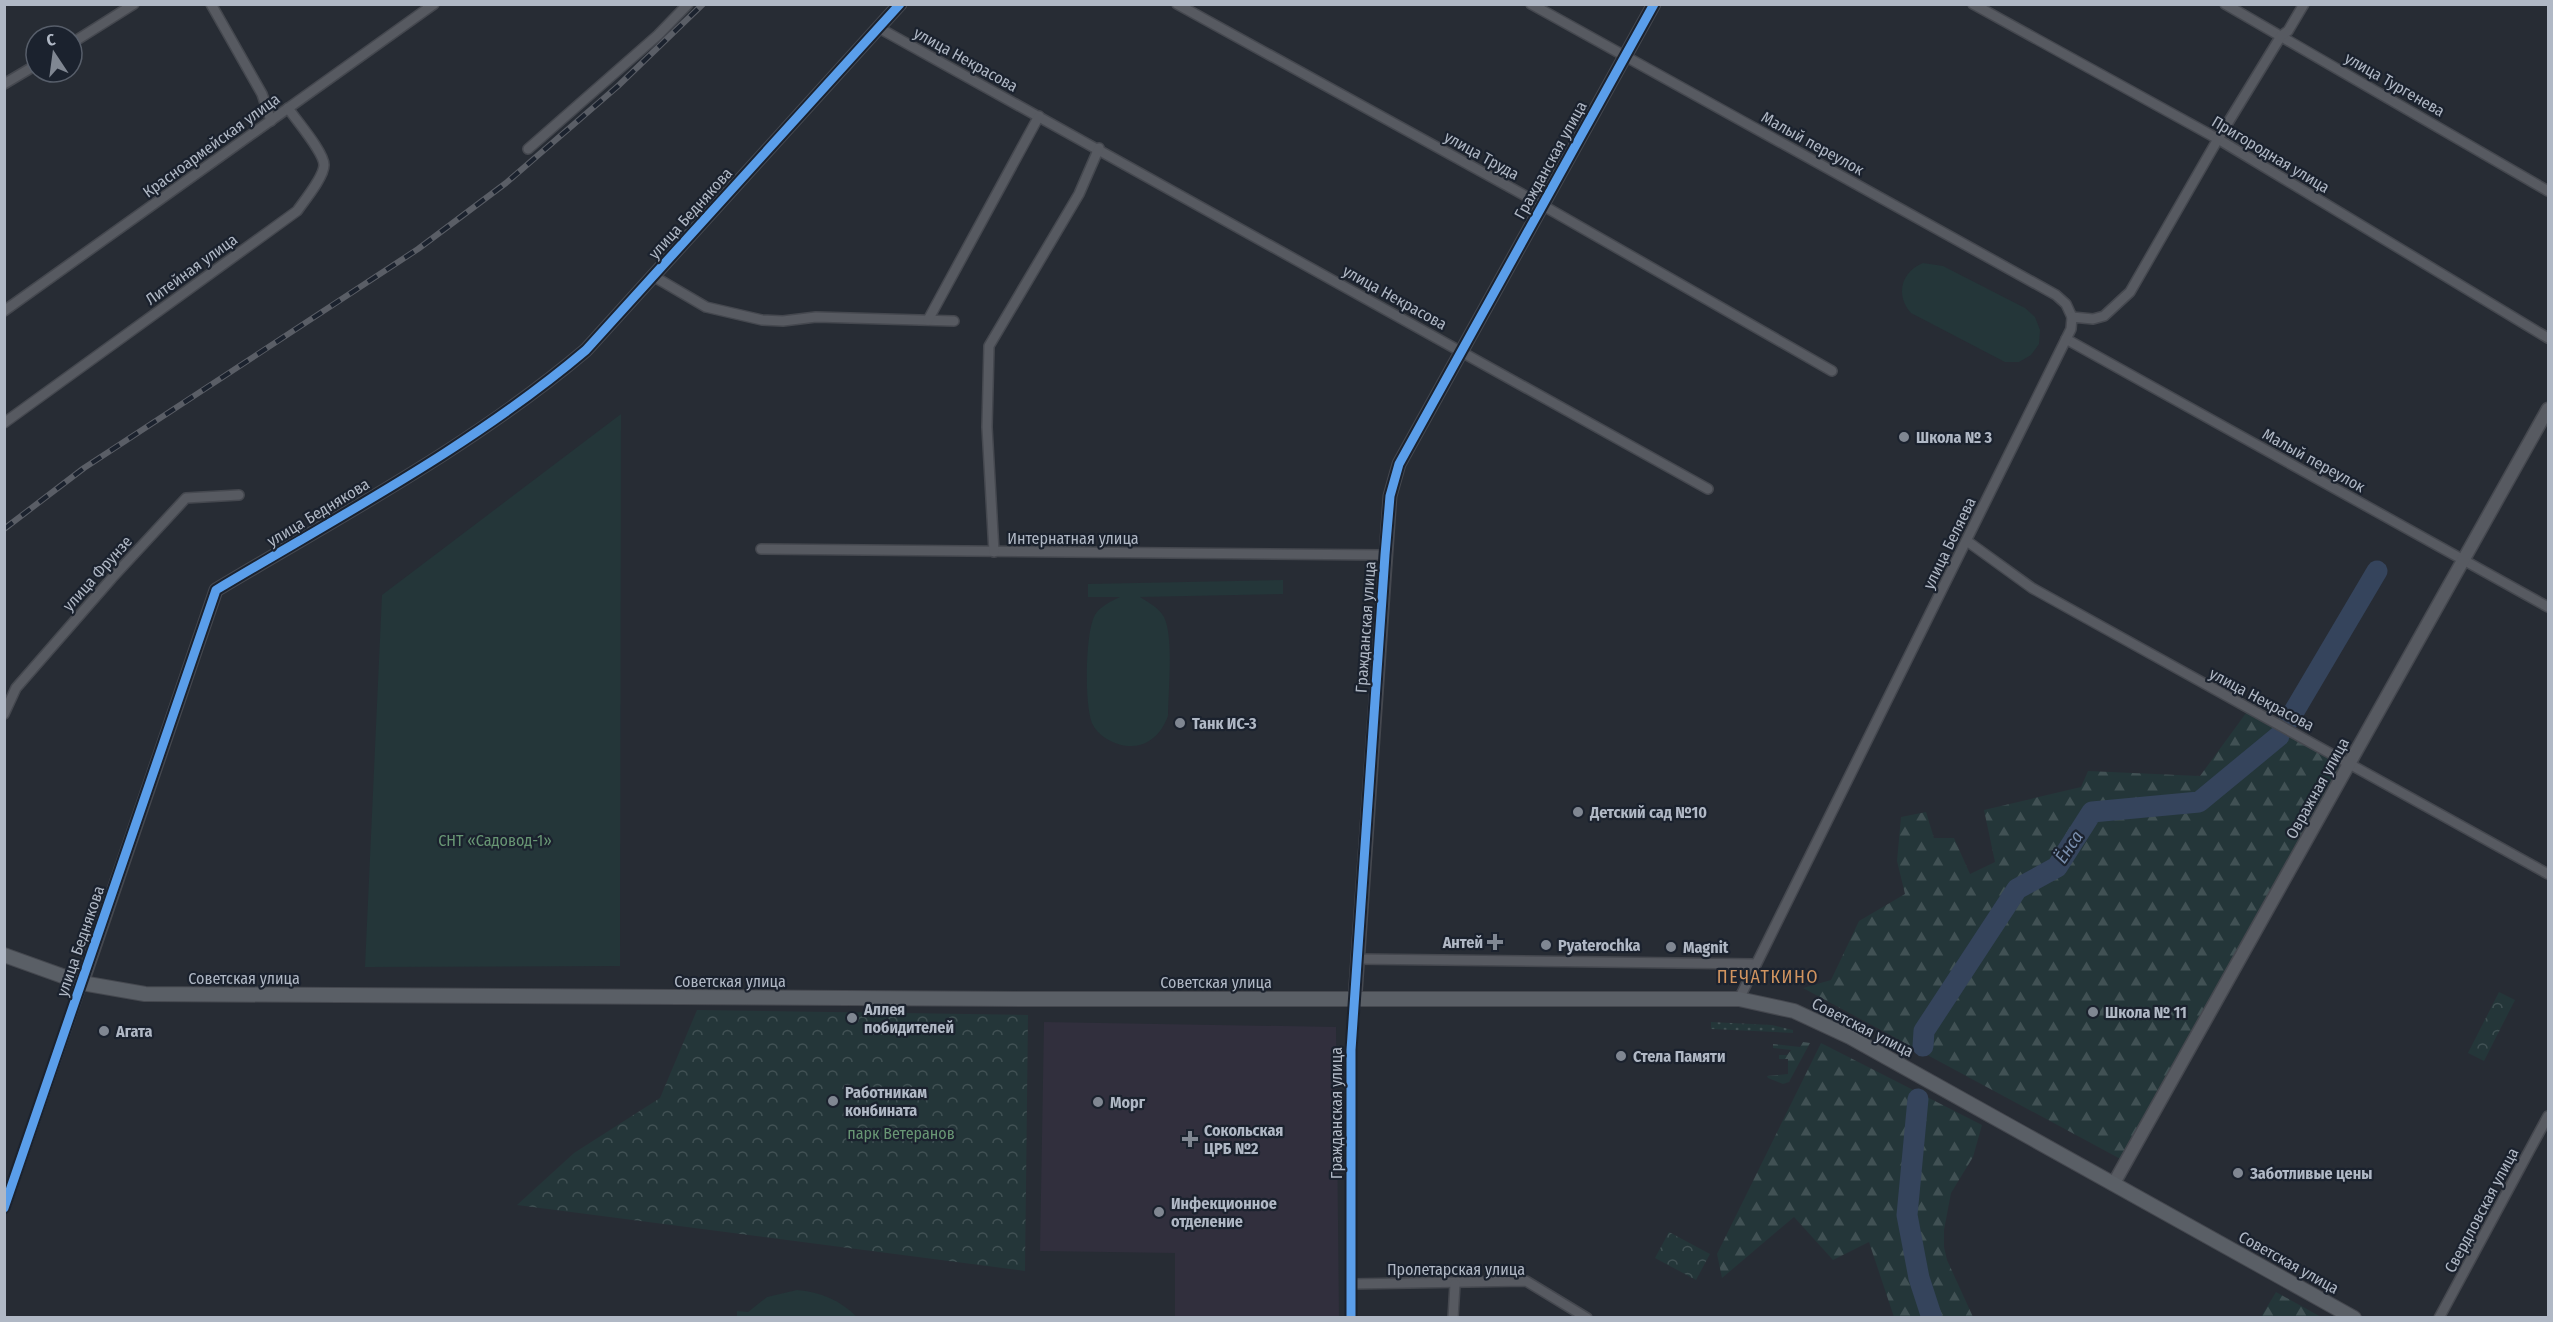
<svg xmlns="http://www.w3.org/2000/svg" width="2553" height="1322" viewBox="0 0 2553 1322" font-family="'Fira Sans Condensed',sans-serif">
  <defs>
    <pattern id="grass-dots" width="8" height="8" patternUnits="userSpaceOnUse" patternTransform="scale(1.5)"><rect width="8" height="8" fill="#243639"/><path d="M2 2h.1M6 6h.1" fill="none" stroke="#415154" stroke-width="1.8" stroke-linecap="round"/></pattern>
    <pattern id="forest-firs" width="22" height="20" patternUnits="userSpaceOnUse" patternTransform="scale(1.5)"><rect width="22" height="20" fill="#243639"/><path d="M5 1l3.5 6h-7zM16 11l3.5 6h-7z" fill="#415154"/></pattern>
    <pattern id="park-crowns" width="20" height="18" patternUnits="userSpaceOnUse" patternTransform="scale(1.5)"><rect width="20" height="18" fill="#243639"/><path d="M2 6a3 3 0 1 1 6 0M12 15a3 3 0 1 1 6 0" fill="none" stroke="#415154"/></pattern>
  </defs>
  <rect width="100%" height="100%" fill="#272c34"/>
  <polygon fill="#312f3d" points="1044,1022 1336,1027 1339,1317 1175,1317 1175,1253 1040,1251"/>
  <polygon fill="url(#grass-dots)" points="1711,1022 1772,1025 1793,1030 1793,1033 1711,1029"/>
  <g fill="url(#forest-firs)">
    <polygon points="2249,709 2350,763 2126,1162 1803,988 1831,980 1859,921 1905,894 1897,861 1901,817 1926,812 1934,838 1954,838 1970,874 1995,862 1984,810 2081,787 2088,771 2200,776"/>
    <polygon points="1803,1042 1810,1043 1789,1082 1783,1084 1768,1078 1767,1076 1788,1074 1788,1059 1779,1059 1779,1055 1787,1055 1791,1050 1773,1048 1773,1044 1800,1047"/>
    <polygon points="1821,1043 1982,1125 1973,1157 1951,1193 1944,1230 1944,1247 1947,1260 1973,1317 1894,1317 1869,1242 1833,1260 1794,1217 1722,1278 1717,1254"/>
    <polygon points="2276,1292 2321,1317 2261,1317"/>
  </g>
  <g fill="url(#park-crowns)">
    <polygon points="2499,992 2515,1000 2484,1061 2468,1053"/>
    <polygon points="697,1010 1028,1015 1025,1271 517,1205 574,1153 660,1098"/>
    <polygon points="1669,1232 1710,1254 1696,1280 1655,1258"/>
  </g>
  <g fill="#243639">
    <path d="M1923,263L1943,266L2025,308L2035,317L2040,330L2039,344L2031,355L2019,362H2005L1911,313C1895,295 1901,272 1923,263Z"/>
    <polygon points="621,414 620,966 365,967 382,595"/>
    <path d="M1283,580V594L1140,597C1148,602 1159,608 1164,617C1174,637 1168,692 1168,716C1164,726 1159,735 1149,741C1131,753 1102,742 1093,725C1084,709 1085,631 1095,615C1100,606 1112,601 1120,597H1088V584Z"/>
    <path d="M797,1290C821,1292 840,1300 857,1317H737V1311L748,1312L767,1297Z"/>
  </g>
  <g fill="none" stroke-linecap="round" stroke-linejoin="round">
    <g stroke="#35445c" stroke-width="21">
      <polyline points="2289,720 2377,571"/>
      <polyline points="1923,1046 1924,1031 2017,889 2057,867 2092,812 2199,802 2279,736"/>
      <polyline points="1918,1099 1907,1215 1919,1278 1932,1318"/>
    </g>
    <g stroke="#45484f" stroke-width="12">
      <g id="minor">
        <polyline points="211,4 262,94 271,121"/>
        <polyline points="1177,4 1542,205 1832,371"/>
        <polyline points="1531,4 2056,295 2066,304 2072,317"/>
        <polyline points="1973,4 2218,139 2548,338"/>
        <polyline points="2225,4 2548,191"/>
        <polyline points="879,28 1708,489"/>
        <polyline points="72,43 134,4"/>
        <polyline points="4,84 36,65"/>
        <polyline points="528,149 658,35 688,4"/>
        <polyline points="653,276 706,307 762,320 783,321 816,317 954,321"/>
        <polyline points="4,311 434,4"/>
        <polyline points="928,320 1039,116"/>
        <polyline points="2066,339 2548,607"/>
        <path d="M4,423L297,211C304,201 324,177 324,165C324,152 296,120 288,108"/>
        <polyline points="1967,541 2032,588 2548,874"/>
        <polyline points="761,549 1385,555"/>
        <polyline points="994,552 987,427 989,346 1079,194 1099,148"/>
        <polyline points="4,714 16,688 112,578 186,498 239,495"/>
        <polyline points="1357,959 1756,964"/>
        <polyline points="1739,999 2071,329 2072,317 2093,319 2104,316 2130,292 2218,139 2281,36 2288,31 2304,4"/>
        <polyline points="4,1208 82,983"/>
        <polyline points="1351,1284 1526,1281 1587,1318"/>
        <polyline points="1351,1318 1351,1050 1355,998"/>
        <polyline points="1453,1318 1455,1284"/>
        <polyline points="2439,1318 2548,1116"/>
      </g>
    </g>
    <g stroke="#45484f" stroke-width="15">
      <g id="tertiary">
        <path d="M82,983L216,590C341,515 474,445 586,350L900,4"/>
        <polyline points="1355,998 1390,496 1399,464 1654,4"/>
        <polyline points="2114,1183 2548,409"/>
      </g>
    </g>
    <g stroke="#45484f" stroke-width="16">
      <polyline id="secondary" points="4,955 82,983 145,994 1030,999 1739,999 1794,1011 1850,1037 2354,1318"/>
    </g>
    <use href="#minor" stroke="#575a61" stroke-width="9"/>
    <use href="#tertiary" stroke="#575a61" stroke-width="12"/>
    <use href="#secondary" stroke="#5a5f66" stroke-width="14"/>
    <g stroke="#5a5e66" stroke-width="6">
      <polyline id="rail" points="4,529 84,468 418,249 506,183 618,86 703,4"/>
    </g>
    <use href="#rail" stroke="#1b222e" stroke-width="4" stroke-dasharray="11" stroke-linecap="butt"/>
    <g stroke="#1b222e" stroke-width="13">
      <g id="cycleway">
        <path d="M4,1208L216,590C341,515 474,445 586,350L900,4"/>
        <polyline points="1351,1318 1351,1050 1385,555 1390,496 1399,464 1654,4"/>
      </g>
    </g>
    <use href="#cycleway" stroke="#5a9eea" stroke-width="9"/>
  </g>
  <g fill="#808792" stroke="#1b222e" stroke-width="2">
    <circle cx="1904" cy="437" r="6"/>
    <circle cx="1180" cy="723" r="6"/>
    <circle cx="1578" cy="812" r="6"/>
    <path d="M1492 933h6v6h6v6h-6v6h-6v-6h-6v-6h6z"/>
    <circle cx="1546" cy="945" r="6"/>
    <circle cx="1671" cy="947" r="6"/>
    <circle cx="2093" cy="1012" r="6"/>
    <circle cx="852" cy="1018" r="6"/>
    <circle cx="104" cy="1031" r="6"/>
    <circle cx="1621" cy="1056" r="6"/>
    <circle cx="833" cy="1101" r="6"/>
    <circle cx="1098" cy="1102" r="6"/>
    <path d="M1187 1130h6v6h6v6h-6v6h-6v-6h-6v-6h6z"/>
    <circle cx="2238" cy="1173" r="6"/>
    <circle cx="1159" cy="1212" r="6"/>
  </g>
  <g text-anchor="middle" stroke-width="4.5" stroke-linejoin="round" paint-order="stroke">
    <g font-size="16" fill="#b0b8c5" stroke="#1b222e">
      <text transform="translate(966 59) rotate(29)" y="6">улица Некрасова</text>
      <text transform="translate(2395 84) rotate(30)" y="6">улица Тургенева</text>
      <text transform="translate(1813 143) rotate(29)" y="6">Малый переулок</text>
      <text transform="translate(211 145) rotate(-36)" y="6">Красноармейская улица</text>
      <text transform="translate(2271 154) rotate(31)" y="6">Пригородная улица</text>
      <text transform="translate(1482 155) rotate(29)" y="6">улица Труда</text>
      <text transform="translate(1550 160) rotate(-61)" y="6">Гражданская улица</text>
      <text transform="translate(690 213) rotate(-48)" y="6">улица Беднякова</text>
      <text transform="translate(191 269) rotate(-36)" y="6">Литейная улица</text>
      <text transform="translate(1395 297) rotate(29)" y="6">улица Некрасова</text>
      <text transform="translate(2314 460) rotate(29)" y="6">Малый переулок</text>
      <text transform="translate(318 512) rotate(-31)" y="6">улица Беднякова</text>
      <text x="1073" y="544">Интернатная улица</text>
      <text transform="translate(1949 543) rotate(-64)" y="6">улица Беляева</text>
      <text transform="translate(97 573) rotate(-48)" y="6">улица Фрунзе</text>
      <text transform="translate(1365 627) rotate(-86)" y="6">Гражданская улица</text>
      <text transform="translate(2262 699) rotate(28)" y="6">улица Некрасова</text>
      <text transform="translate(2317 788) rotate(-61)" y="6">Овражная улица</text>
      <text transform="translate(80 941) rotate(-71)" y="6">улица Беднякова</text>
      <text x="244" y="984">Советская улица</text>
      <text x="730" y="987">Советская улица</text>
      <text x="1216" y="988">Советская улица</text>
      <text transform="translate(1863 1027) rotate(27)" y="6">Советская улица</text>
      <text transform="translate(1336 1113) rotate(-90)" y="6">Гражданская улица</text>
      <text transform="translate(2481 1210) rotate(-62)" y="6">Свердловская улица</text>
      <text transform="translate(2289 1262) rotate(29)" y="6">Советская улица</text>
      <text x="1456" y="1275">Пролетарская улица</text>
    </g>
    <g font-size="16" font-weight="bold" fill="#b0b8c5" stroke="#1b222e" text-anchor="start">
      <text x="1916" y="443">Школа № 3</text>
      <text x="1192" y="729">Танк ИС-3</text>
      <text x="1590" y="818">Детский сад №10</text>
      <text x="1483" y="948" text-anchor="end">Антей</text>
      <text x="1558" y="951">Pyaterochka</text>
      <text x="1683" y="953">Magnit</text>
      <text x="864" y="1015">Аллея<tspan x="864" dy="18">побидителей</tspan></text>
      <text x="2105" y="1018">Школа № 11</text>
      <text x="116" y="1037">Агата</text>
      <text x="1633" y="1062">Стела Памяти</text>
      <text x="845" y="1098">Работникам<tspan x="845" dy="18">конбината</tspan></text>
      <text x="1110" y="1108">Морг</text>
      <text x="1204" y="1136">Сокольская<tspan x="1204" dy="18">ЦРБ №2</tspan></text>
      <text x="2250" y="1179">Заботливые цены</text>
      <text x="1171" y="1209">Инфекционное<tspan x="1171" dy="18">отделение</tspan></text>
    </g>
    <g font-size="16" fill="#689674" stroke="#1b222e">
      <text x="495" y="846">СНТ «Садовод-1»</text>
      <text x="901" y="1139">парк Ветеранов</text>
    </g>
    <g font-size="18" font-style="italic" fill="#798ead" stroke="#1b222e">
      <text transform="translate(2069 847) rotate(-56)" y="6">Ёнса</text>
    </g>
    <g font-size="18" letter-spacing="1.5" fill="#d19460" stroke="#1b222e">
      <text x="1768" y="983">ПЕЧАТКИНО</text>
    </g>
  </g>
  <rect width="2553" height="1322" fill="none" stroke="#b0b8c5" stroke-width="12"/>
  <g transform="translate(54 54) rotate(347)"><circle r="28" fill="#1b222e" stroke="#575e6a" stroke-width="1.5"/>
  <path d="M0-4.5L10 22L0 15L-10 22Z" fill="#808792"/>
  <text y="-9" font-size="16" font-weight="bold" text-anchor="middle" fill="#b0b8c5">С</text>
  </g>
</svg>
